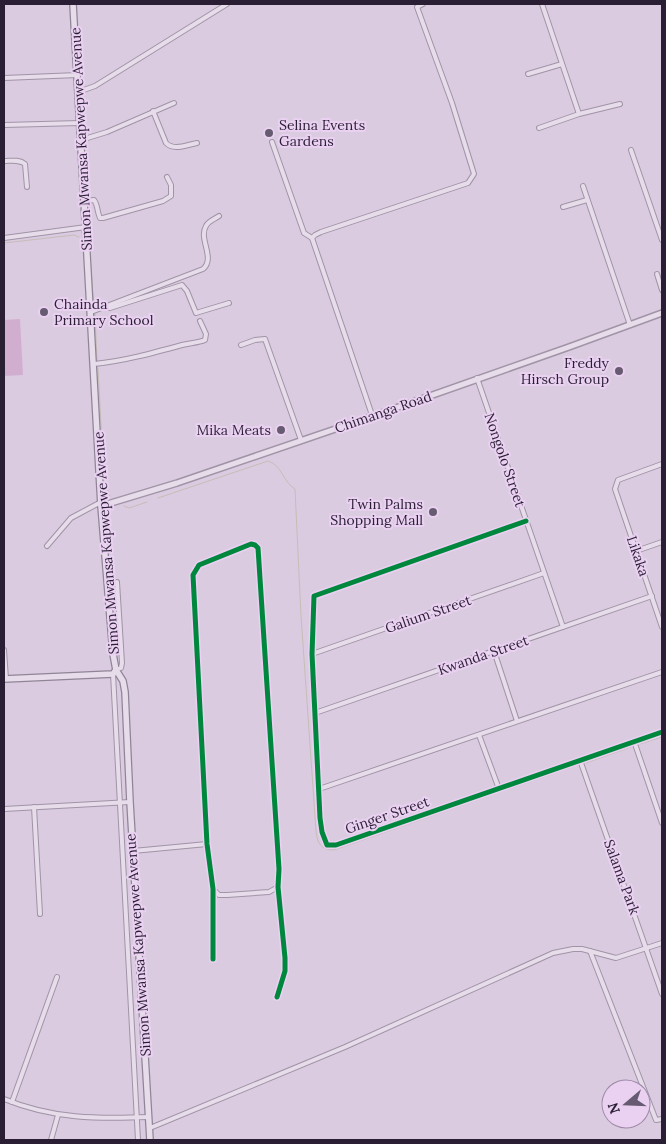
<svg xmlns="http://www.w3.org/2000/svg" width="666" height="1144" viewBox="0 0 666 1144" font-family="Lora,serif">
  <rect width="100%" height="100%" fill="#dbcbe1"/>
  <polygon fill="#d1aecf" points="20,319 23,375 4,376 4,320"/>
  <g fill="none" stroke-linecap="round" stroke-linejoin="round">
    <g stroke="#c6bdb6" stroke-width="1">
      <polyline points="4,243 74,235 79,237"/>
      <polyline points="89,243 94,308"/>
      <polyline points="95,314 97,361"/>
      <polyline points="98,368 104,481 110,496"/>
      <path d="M158,498L268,461C282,465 283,482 295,489L301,616L316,831C317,843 321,850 334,850L577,765"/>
      <polyline points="124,506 129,508 147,502"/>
      <polyline points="640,744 662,737"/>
      <polyline points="586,763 631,747"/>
    </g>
    <g stroke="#a094a6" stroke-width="6">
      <g id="minor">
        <polyline points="542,4 579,114"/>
        <polyline points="528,74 562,64"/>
        <polyline points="4,78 78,75"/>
        <polyline points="78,92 95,86 227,4"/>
        <path d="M153,111L166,143C174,151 186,145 197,143"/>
        <polyline points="4,125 80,123"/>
        <polyline points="539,128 579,114 620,104"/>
        <polyline points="81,140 107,132 174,103"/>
        <polyline points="272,142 304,233 312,238"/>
        <polyline points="631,150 662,240"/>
        <path d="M4,161C11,161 19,159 25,164L27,187"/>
        <polyline points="583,186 630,325"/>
        <path d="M84,201L94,200C98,205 97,212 100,218H103L163,201L171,196V185L167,177"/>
        <polyline points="563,207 587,200"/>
        <polyline points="4,238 86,227"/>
        <polyline points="657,274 662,290"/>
        <polyline points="104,308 110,308 182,285 187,291 196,313 229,303"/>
        <path d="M91,312L203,269C216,258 198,239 206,226C208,221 215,219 219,216"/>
        <polyline points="241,345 255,340 265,339 301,440"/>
        <path d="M94,364C124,361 153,353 182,345C189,343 198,343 205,340L206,334L200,321"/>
        <polyline points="477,378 563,627"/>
        <polyline points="372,415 312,238 315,235 321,232 468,183 474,174 452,103 417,7 423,4"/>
        <polyline points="662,464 618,480 615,489 662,627"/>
        <polyline points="526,521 314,596 312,654 320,818 322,832 327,845 336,845 662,732"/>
        <polyline points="47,546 71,518 101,502"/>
        <polyline points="636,551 662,542"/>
        <polyline points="4,650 6,679"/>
        <polyline points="494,651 517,721"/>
        <polyline points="312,654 544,573"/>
        <polyline points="116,670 121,668 122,663 117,582"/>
        <polyline points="113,674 138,1140"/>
        <polyline points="315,713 652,596"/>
        <polyline points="479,735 499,789"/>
        <polyline points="634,741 662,823"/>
        <polyline points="580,760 662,994"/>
        <polyline points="319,789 662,672"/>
        <polyline points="34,807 40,914"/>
        <polyline points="4,809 130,802"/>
        <polyline points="133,851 207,844"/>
        <polyline points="213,889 219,895 227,895 269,892 278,887"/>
        <polyline points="590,951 656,1120 662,1119"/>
        <polyline points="213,959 213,889 207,844 193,575 199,565 251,544 255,545 258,548 279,869 278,887 285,958 285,971 277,997"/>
        <path d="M4,1099C53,1119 97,1119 149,1117"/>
        <polyline points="12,1102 57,977"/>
        <polyline points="150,1128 345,1047 553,953 573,949 582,949 616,958 662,943"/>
        <polyline points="51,1140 58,1115"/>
      </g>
    </g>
    <g stroke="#a094a6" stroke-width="8">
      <polyline id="tertiary" points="101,506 177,483 353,423 569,347 662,313"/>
    </g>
    <g stroke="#908596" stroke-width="8">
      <g id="secondary">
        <polyline points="73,4 101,506 113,654 116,670 123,681 125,692 130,802 150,1140"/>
        <polyline points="4,679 113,674 116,670"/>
      </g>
    </g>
    <use href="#minor" stroke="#e6dcea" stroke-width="4"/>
    <use href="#tertiary" stroke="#e6dcea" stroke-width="5"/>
    <use href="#secondary" stroke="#e6dcea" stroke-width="5.5"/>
    <g stroke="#ead1f2" stroke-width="8">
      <g id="cycleway">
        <polyline points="526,521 314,596 312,654 320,818 322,832 327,845 336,845 662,732"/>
        <polyline points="213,959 213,889 207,844 193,575 199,565 251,544 255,545 258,548 279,869 278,887 285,958 285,971 277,997"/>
      </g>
    </g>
    <use href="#cycleway" stroke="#00873e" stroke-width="5"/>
  </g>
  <g fill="#675b71" stroke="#ead1f2" stroke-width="2">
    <circle cx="269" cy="133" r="5"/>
    <circle cx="44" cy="312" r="5"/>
    <circle cx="619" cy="371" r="5"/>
    <circle cx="281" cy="430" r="5"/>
    <circle cx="433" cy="512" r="5"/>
  </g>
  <g text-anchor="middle" stroke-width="4" stroke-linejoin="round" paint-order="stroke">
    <g font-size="14" fill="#291e34" stroke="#ead1f2" text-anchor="end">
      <text x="279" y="130" text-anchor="start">Selina Events<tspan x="279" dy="16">Gardens</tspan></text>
      <text x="54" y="309" text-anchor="start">Chainda<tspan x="54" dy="16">Primary School</tspan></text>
      <text x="609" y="368">Freddy<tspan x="609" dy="16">Hirsch Group</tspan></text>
      <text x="271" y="435">Mika Meats</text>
      <text x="423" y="509">Twin Palms<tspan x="423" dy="16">Shopping Mall</tspan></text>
    </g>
    <g font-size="14" fill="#291e34" stroke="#ead1f2">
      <text transform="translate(81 139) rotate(-93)" y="5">Simon Mwansa Kapwepwe Avenue</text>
      <text transform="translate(383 412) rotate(-19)" y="5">Chimanga Road</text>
      <text transform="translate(505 460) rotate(71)" y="5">Nongolo Street</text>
      <text transform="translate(106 543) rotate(-94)" y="5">Simon Mwansa Kapwepwe Avenue</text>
      <text transform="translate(638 556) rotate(71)" y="5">Likaka</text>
      <text transform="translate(428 614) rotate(-19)" y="5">Galium Street</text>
      <text transform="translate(483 655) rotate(-19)" y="5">Kwanda Street</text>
      <text transform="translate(387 815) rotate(-19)" y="5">Ginger Street</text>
      <text transform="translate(622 877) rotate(70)" y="5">Salama Park</text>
      <text transform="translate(138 945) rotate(-94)" y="5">Simon Mwansa Kapwepwe Avenue</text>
    </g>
  </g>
  <rect width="666" height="1144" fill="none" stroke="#291e34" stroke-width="10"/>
  <g transform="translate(626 1104) rotate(251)"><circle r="24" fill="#ead1f2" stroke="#9d89a6"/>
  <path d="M0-4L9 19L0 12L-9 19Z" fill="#675b71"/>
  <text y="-8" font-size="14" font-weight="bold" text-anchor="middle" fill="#291e34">N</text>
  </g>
</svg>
